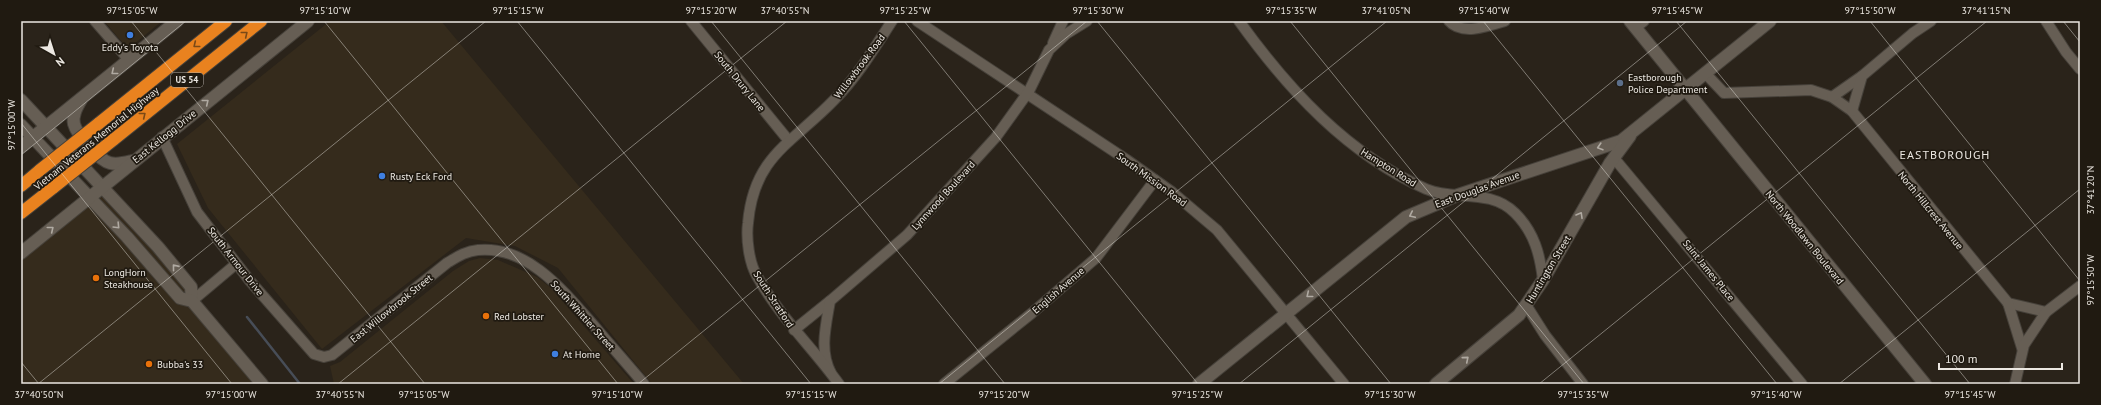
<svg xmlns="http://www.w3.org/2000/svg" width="2101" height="405" viewBox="0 0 2101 405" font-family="'PT Sans',sans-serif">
  <rect width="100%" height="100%" fill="#2a231a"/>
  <g fill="#352b1c">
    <polygon points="104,21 162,21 128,49"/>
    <polygon points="330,21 441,21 744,384 652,384 558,268 515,246 466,238 322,349 208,208 177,144"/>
    <polygon points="101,188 265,384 21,384 21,253"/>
    <polygon points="480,258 498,260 537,277 551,288 634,384 334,384 330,366 340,362 453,271 469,261"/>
  </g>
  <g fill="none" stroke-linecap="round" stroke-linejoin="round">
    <polyline stroke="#474d57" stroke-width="2.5" points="247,317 300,384"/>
    <g stroke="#46413a" stroke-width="12">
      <g id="street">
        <polyline points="95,21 129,60"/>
        <polyline points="691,21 789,141"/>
        <polyline points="917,21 1127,160 1172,192 1217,230 1344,384"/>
        <path d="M1239,21C1288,89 1347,154 1426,189C1454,201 1490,188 1515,213C1534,232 1540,254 1543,280"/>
        <path d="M1449,21C1462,36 1489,26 1505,21"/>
        <polyline points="2046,21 2066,52 2080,69"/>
        <polyline points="1635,28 1644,21"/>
        <polyline points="1053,43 1063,21"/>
        <polyline points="1705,73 1724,93 1811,90 1832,97 1852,111 2008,303 2046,312"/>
        <polyline points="1832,97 1862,76"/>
        <polyline points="1852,111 1862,76 1913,33 1931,21"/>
        <path d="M162,137L197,212L250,281L314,354L324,357L332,355L447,263C457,257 466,251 478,250C529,245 566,294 596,328C612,347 628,365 644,384"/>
        <polyline points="1614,158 1802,384"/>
        <polyline points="192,301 236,264"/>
        <polyline points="2008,303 2022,348"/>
        <polyline points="1526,305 1545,335 1583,384"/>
        <polyline points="794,330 830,301"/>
        <path d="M831,373C819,351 826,325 830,301L907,235L996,137L1029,91L1049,50L1066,34L1087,21"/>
        <path d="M839,384C812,347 779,316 757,276C749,263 746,238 748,223C754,155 793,143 835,99C857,77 875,47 892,21"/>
        <polyline points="944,384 1032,313 1096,258 1155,180"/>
        <polyline points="2015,384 2024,345 2046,312 2080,286"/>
      </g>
    </g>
    <g stroke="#46413a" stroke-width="14">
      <g id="secondary">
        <polyline points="1630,21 1925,384"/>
        <polyline points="21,100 158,247 191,287 192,301"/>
        <path d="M81,100C77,107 72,115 74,124C77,135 99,160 110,163C117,165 124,163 132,161"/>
        <polyline points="21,125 127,237 180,298 192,301 262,384"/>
        <polyline points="21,147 177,21"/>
        <polyline points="21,253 308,21"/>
        <polyline points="1199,384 1406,217 1458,195 1621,141 1770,21"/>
        <polyline points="1436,384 1519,315 1543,280 1610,163 1630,136"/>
      </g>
    </g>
    <g stroke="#46413a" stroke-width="14">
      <g id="highway">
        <polyline points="98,124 226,21"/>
        <polyline points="113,140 261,21"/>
        <polyline points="21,186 40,170"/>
        <polyline points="21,213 54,187"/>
      </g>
    </g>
    <use href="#street" stroke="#665e54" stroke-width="10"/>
    <use href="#secondary" stroke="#665e54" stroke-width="12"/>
    <use href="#highway" stroke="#e9821f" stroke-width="12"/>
    <g stroke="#46413a" stroke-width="14" stroke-linecap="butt">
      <g id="highway-bridge">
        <polyline points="40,170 98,124"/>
        <polyline points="54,187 113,140"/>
      </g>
    </g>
    <use href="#highway-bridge" stroke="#e9821f" stroke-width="12"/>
  </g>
  <defs><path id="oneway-chevron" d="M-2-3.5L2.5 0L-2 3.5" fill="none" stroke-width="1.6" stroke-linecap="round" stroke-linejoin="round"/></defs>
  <g stroke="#7a4917">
    <use href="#oneway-chevron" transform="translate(245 34) rotate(-39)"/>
    <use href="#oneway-chevron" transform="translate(196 45) rotate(141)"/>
    <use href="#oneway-chevron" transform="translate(143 115) rotate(-39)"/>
  </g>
  <g stroke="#b0aaa2">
    <use href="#oneway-chevron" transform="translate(114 72) rotate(141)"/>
    <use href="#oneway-chevron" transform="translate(206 102) rotate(-39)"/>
    <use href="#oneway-chevron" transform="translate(1600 147) rotate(163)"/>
    <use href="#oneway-chevron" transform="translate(1412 215) rotate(155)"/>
    <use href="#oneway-chevron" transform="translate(1580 215) rotate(-60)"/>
    <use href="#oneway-chevron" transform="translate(117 226) rotate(46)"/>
    <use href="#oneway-chevron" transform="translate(51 229) rotate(-39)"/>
    <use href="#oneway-chevron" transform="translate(175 267) rotate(-129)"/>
    <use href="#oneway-chevron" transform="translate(1309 295) rotate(141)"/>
    <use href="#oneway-chevron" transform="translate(1466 359) rotate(-40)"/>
  </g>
  <path fill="none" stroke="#ece8e2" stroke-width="1" stroke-opacity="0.45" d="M131,21L425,384M324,21L618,384M517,21L811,384M711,21L1005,384M904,21L1198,384M1097,21L1391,384M1290,21L1584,384M1483,21L1777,384M1676,21L1970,384M1870,21L2080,281M2063,21L2080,42M21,123L232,384M21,155L186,21M21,362L39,384M38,384L486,21M338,384L787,21M638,384L1087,21M939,384L1387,21M1239,384L1687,21M1539,384L1987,21M1839,384L2080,189"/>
  <g fill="#3f7fe0" stroke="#201a11" stroke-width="1.5">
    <circle cx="130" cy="35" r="4"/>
    <circle cx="382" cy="176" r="4"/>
    <circle cx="555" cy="354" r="4"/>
  </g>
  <circle fill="#5c6f8a" stroke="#201a11" stroke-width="1.5" cx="1620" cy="83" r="4"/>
  <g fill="#e8710a" stroke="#201a11" stroke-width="1.5">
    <circle cx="96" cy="278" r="4"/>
    <circle cx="486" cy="316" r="4"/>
    <circle cx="149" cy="364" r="4"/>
  </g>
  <g text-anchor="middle" stroke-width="3.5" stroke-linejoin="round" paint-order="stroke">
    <rect fill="#201a11" stroke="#afaaa3" stroke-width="1" x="171" y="73" width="32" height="14" rx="3"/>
    <g font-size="9" font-weight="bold" fill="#ece8e2">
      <text x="187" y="83">US 54</text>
    </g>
    <g font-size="10" fill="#ece8e2" stroke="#201a11" text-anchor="start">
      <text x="130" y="51" text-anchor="middle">Eddy's Toyota</text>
      <text x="1628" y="81">Eastborough<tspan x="1628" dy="12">Police Department</tspan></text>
      <text x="390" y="180">Rusty Eck Ford</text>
      <text x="104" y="276">LongHorn<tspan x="104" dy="12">Steakhouse</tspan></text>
      <text x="494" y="320">Red Lobster</text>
      <text x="563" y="358">At Home</text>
      <text x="157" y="368">Bubba's 33</text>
    </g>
    <g font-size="10" fill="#ece8e2" stroke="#201a11">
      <text transform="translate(859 66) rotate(-53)" y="4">Willowbrook Road</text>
      <text transform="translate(740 81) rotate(51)" y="4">South Drury Lane</text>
      <text transform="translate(164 136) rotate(-39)" y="4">East Kellogg Drive</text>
      <text transform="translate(96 138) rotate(-39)" y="4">Vietnam Veterans Memorial Highway</text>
      <text transform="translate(1389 167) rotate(32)" y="4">Hampton Road</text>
      <text transform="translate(1152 179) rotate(36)" y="4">South Mission Road</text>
      <text transform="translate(1477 189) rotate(-20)" y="4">East Douglas Avenue</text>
      <text transform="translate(943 195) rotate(-48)" y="4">Lynnwood Boulevard</text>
      <text transform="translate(1931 210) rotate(51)" y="4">North Hillcrest Avenue</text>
      <text transform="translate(1805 237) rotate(51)" y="4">North Woodlawn Boulevard</text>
      <text transform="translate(236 261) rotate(52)" y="4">South Armour Drive</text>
      <text transform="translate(1548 269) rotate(-59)" y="4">Huntington Street</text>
      <text transform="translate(1709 270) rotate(51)" y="4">Saint James Place</text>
      <text transform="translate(1058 290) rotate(-41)" y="4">English Avenue</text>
      <text transform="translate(774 299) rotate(57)" y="4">South Stratford</text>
      <text transform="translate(391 308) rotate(-39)" y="4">East Willowbrook Street</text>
      <text transform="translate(583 315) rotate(48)" y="4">South Whittier Street</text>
    </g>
    <g font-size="12" letter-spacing="1" fill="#ece8e2" stroke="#201a11">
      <text x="1945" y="159">EASTBOROUGH</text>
    </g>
  </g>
  <rect width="2101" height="405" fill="none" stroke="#201a11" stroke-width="44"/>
  <g transform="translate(54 54) rotate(141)" stroke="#201a11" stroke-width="3" paint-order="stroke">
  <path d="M0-3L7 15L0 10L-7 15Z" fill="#ece8e2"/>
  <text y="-6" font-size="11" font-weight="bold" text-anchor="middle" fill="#ece8e2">N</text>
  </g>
  <path d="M1939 363v6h123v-6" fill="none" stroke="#ece8e2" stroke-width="2"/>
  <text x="1945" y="363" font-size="12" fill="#ece8e2" stroke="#201a11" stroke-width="3" paint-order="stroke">100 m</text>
  <rect x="22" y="22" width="2057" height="361" fill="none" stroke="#ece8e2" stroke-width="1.5"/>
  <g font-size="10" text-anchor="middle" fill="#ece8e2">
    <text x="132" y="14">97°15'05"W</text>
    <text x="325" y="14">97°15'10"W</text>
    <text x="518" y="14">97°15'15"W</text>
    <text x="711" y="14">97°15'20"W</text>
    <text x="785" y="14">37°40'55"N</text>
    <text x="905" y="14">97°15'25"W</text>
    <text x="1098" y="14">97°15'30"W</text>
    <text x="1291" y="14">97°15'35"W</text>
    <text x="1386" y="14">37°41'05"N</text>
    <text x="1484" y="14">97°15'40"W</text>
    <text x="1677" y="14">97°15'45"W</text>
    <text x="1870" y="14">97°15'50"W</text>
    <text x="1986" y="14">37°41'15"N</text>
    <text transform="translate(11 125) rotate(-90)" y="4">97°15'00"W</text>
    <text transform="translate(2090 190) rotate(-90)" y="4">37°41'20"N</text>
    <text transform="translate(2090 280) rotate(-90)" y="4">97°15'50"W</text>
    <text x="39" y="398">37°40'50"N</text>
    <text x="231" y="398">97°15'00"W</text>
    <text x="340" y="398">37°40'55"N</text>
    <text x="424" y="398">97°15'05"W</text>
    <text x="617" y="398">97°15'10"W</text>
    <text x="811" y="398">97°15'15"W</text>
    <text x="1004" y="398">97°15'20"W</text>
    <text x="1197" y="398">97°15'25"W</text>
    <text x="1390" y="398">97°15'30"W</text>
    <text x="1583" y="398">97°15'35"W</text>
    <text x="1776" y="398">97°15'40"W</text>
    <text x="1970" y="398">97°15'45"W</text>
  </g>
</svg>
